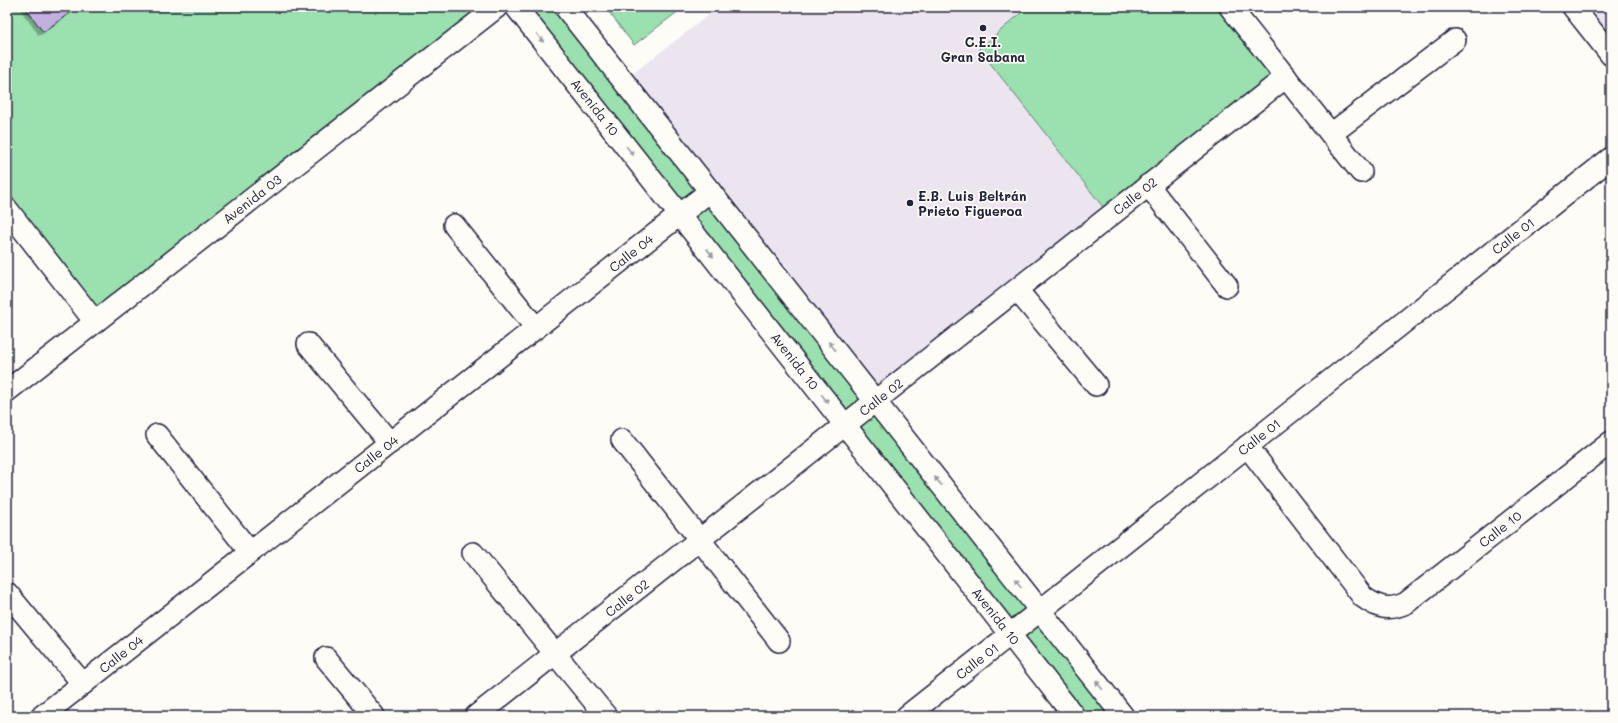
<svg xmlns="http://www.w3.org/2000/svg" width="1618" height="723" viewBox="0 0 1618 723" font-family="Mali,sans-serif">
  <defs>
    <filter id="shadow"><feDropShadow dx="-3.5" dy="3.5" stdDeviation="0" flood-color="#0004"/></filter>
  </defs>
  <rect width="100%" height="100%" fill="#fdfcf7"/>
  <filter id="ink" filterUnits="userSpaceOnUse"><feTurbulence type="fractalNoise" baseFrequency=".025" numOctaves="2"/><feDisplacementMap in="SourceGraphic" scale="8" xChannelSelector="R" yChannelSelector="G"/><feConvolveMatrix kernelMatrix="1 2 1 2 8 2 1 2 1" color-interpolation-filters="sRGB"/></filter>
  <g filter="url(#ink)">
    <g fill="#ece5f0">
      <polygon points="719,7 1028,7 979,48 1110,216 875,401 623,81"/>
      <polygon points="1573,7 1611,7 1611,55"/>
    </g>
    <g fill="#9ae1af" stroke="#5e8275">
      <polygon points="7,7 497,7 95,322 7,209"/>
      <polygon points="516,7 565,7 1123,716 1074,716"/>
      <polygon points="605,7 684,7 634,45"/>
      <polygon points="1028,7 1230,7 1286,77 1110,216 979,49"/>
    </g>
    <polygon fill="#c3b0e0" stroke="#22223b" filter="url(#shadow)" points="25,7 78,7 43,32"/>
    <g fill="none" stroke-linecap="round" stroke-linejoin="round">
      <g stroke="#22223b" stroke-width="24">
        <g id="street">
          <polyline points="516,7 1074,716"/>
          <polyline points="565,7 1123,716"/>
          <polyline points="1230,7 1361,172"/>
          <polyline points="1573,7 1611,55"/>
          <polyline points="1331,134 1455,40"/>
          <polyline points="1148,185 1227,286"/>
          <polyline points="7,209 95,322"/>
          <polyline points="454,225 536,328"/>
          <polyline points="1017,290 1096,385"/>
          <polyline points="308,344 390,443"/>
          <polyline points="7,391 497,7"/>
          <polyline points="157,435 250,552"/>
          <polyline points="622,440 779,641"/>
          <path d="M1247,446L1363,597C1378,608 1389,611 1406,603L1611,442"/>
          <polyline points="473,553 606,716"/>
          <polyline points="7,593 83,684"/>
          <polyline points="326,658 374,716"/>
          <polyline points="42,716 710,191"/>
          <polyline points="476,716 1286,77"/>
          <polyline points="907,716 1611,158"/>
        </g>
      </g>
      <use href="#street" stroke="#fdfcf7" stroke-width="21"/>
    </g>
    <defs><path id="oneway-solid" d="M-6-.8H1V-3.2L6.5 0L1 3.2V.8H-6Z"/></defs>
    <g fill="#9a9aa2">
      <use href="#oneway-solid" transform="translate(540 38) rotate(52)"/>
      <use href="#oneway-solid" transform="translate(630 151) rotate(52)"/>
      <use href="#oneway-solid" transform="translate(710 253) rotate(52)"/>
      <use href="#oneway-solid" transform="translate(832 346) rotate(-128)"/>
      <use href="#oneway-solid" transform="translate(825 399) rotate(52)"/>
      <use href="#oneway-solid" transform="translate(938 481) rotate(-128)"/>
      <use href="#oneway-solid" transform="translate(1018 583) rotate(-128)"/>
      <use href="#oneway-solid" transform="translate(1099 685) rotate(-128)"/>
    </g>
  </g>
  <g fill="#22223b" stroke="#fdfcf7" stroke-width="1.5">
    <circle cx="983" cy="28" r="4"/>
    <circle cx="910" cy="203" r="4"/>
  </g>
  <g text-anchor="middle" stroke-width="3.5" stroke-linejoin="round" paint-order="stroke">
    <g font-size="13" font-weight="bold" fill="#22223b" stroke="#fdfcf7">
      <text x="983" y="47">C.E.I.<tspan x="983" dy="15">Gran Sabana</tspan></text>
      <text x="918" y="201" text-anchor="start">E.B. Luis Beltrán<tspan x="918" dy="15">Prieto Figueroa</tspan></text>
    </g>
    <g font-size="13" fill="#22223b" stroke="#fdfcf7">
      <text transform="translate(595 107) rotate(52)" y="5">Avenida 10</text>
      <text transform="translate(1135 196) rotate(-38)" y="5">Calle 02</text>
      <text transform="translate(252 199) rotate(-38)" y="5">Avenida 03</text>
      <text transform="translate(1513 236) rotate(-38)" y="5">Calle 01</text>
      <text transform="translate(631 253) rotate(-38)" y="5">Calle 04</text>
      <text transform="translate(795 361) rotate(52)" y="5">Avenida 10</text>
      <text transform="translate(881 397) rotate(-38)" y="5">Calle 02</text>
      <text transform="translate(1259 437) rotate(-38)" y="5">Calle 01</text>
      <text transform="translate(376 454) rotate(-38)" y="5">Calle 04</text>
      <text transform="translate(1500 529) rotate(-38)" y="5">Calle 10</text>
      <text transform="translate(627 598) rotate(-38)" y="5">Calle 02</text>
      <text transform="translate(996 616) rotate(52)" y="5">Avenida 10</text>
      <text transform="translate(121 654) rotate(-38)" y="5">Calle 04</text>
      <text transform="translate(977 661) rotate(-38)" y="5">Calle 01</text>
    </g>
  </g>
  <rect width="1618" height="723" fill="none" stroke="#fdfcf7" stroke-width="24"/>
  <rect x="12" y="12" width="1594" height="699" fill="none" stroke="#22223b" stroke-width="1.5" filter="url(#ink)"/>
</svg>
